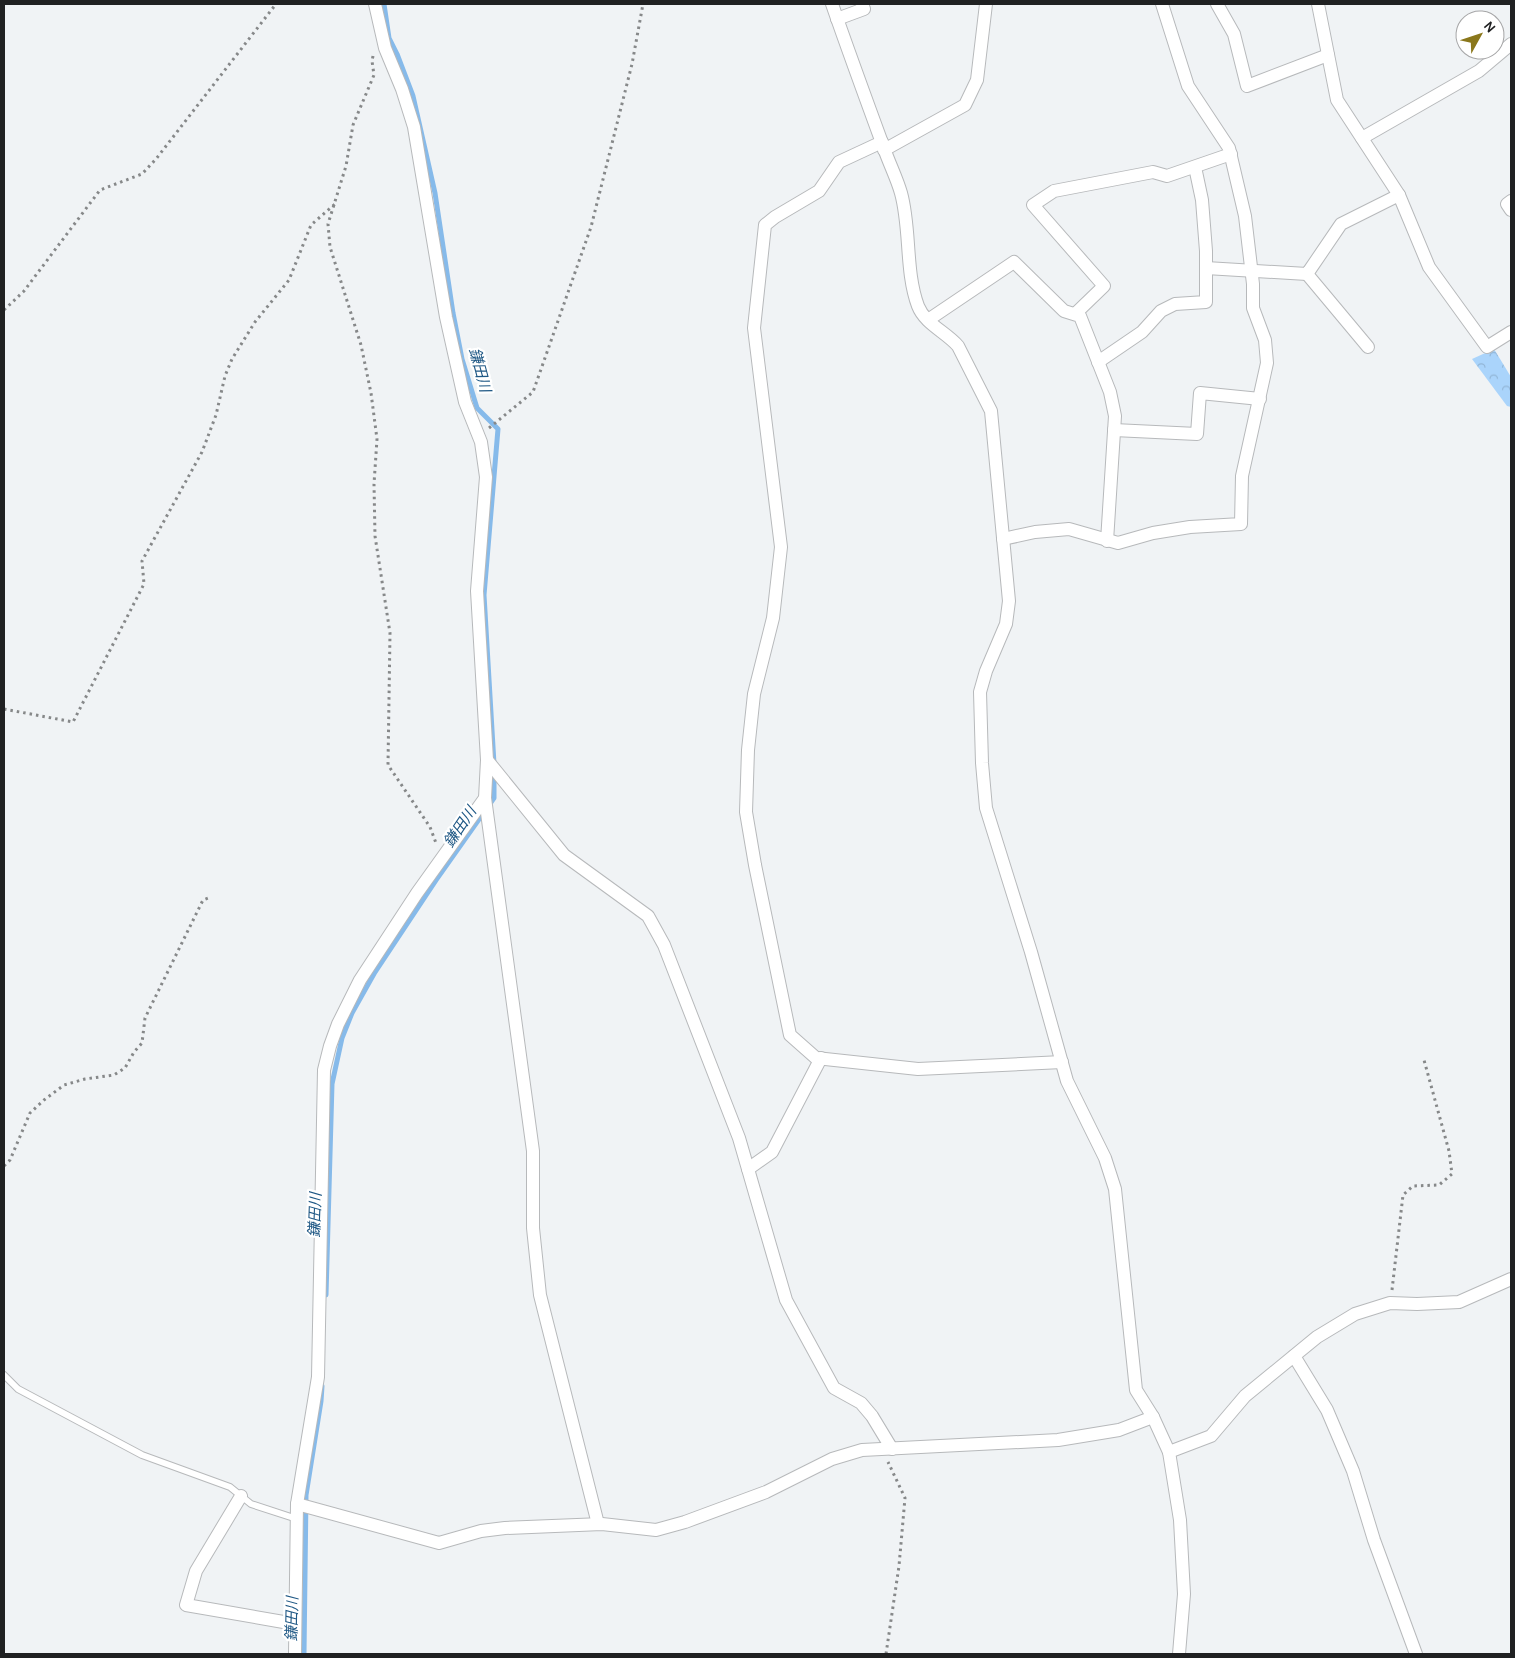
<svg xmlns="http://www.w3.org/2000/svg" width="1515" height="1658" viewBox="0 0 1515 1658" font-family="Karla,'Noto Sans JP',sans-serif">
  <defs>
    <pattern id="park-crowns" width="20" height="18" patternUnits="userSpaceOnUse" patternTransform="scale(1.25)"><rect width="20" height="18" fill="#aad4fb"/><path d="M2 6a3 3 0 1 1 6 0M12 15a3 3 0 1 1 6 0" fill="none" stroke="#92b6d7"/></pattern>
  </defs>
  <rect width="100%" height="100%" fill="#f0f3f5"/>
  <polygon fill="url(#park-crowns)" points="1494,349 1511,377 1511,407 1507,406 1472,359"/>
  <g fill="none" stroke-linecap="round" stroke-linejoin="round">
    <g stroke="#86baea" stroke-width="5">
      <polyline points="384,4 389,38 397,54 413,96 435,193 453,313 462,359 477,408 498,429 484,595 494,764"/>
      <polyline points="326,1295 332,1084 342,1038 352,1013 375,972 436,880 494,798 494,772"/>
      <polyline points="304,1654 306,1495 321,1401 322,1386"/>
    </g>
    <g stroke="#b7b9bb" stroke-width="8">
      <polyline id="lane" points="4,1375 18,1389 142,1455 230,1487 251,1504 297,1519"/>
    </g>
    <g stroke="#b7b9bb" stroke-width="14">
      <g id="street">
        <path d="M832,4C849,53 867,102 885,151C890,165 897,179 901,193C911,229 905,271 918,306C925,324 946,332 958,346L991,411L1009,601L1006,624L986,671L980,692L982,763L986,808L1031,952L1067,1081L1105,1158L1115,1189L1136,1390L1153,1417L1169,1452L1180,1520L1184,1594L1179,1654"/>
        <polyline points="1217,4 1234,34 1247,86 1328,55"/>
        <polyline points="1318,4 1337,100 1399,195 1429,267 1487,347 1511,332"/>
        <polyline points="837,19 864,9 862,4"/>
        <polyline points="1362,138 1479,71 1511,44"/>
        <polyline points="882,142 839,162 819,191 775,217 765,225 754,328 781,547 773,618 754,694 748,750 746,812 755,865 790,1035 816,1058 918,1069 1062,1062"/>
        <polyline points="884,150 965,105 977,80 986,4"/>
        <polyline points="1511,201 1507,204 1511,210"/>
        <polyline points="1206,268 1307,274 1341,224 1399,195"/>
        <polyline points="1307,274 1368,347"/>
        <polyline points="1075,314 1104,286 1033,205 1054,191 1153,172 1167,176 1231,154"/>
        <polyline points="928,320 1014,262 1064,311 1080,316 1110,392 1115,416 1107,541"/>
        <polyline points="1098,362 1142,332 1161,311 1175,304 1206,302 1206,251 1202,200 1195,167"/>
        <polyline points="1114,430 1197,434 1200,393 1260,399"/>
        <polyline points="1003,539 1035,532 1069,529 1118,543 1153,533 1190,527 1241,524 1242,476 1267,363 1265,340 1253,308 1253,284 1245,216 1229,148 1188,86 1162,4"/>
        <polyline points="487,760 564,855 648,916 664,945 739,1138 786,1300 834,1388 861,1403 872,1416 892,1449"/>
        <polyline points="485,798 533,1151 533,1228 540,1295 598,1524"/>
        <polyline points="748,1169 772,1152 821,1058"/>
        <polyline points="1294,1356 1327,1410 1353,1471 1374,1540 1416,1654"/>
        <polyline points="1169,1452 1211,1436 1245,1396 1317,1337 1355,1314 1390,1303 1417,1304 1459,1302 1511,1279"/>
        <polyline points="241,1496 196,1571 186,1605 295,1624"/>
        <polyline points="297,1504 439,1543 481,1531 505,1528 602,1524 656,1530 685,1522 766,1492 832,1459 862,1450 1058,1440 1119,1430 1153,1417"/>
        <polyline points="295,1654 297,1504 318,1377 324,1070 330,1046 338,1024 360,980 417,893 485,798 487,760 477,591 486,477 481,442 465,402 446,317 414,127 402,89 385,48 375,4"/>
      </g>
    </g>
    <g stroke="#868889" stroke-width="3" stroke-dasharray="2.5 4" stroke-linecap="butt">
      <polyline points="373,56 372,61 374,75 353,125 346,166 328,224 330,247 361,345 371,393 377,439 374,484 375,536 390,633 388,765 430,827 436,843"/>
      <polyline points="4,310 24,291 100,190 142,174 156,159 276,4"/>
      <polyline points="489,428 533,392 591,227 632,64 643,4"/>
      <polyline points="4,709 73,722 144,584 142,561 202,452 216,415 225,376 232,359 255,322 289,280 311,225 335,204"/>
      <polyline points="4,1166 10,1160 30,1113 44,1100 64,1085 85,1079 114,1075 125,1068 134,1052 142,1043 145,1018 203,900 211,897"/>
      <polyline points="1392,1290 1403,1195 1413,1186 1439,1185 1452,1174 1449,1151 1424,1060"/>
      <polyline points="886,1654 899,1566 905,1498 888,1462"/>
    </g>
    <use href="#lane" stroke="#fff" stroke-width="6"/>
    <use href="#street" stroke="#fff" stroke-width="12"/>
  </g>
  <g text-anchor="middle" stroke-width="4.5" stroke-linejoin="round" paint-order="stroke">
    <g font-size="15" font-style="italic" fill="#1f5885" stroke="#fff">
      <text transform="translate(480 370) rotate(75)" y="5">鎌田川</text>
      <text transform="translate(460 827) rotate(-56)" y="5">鎌田川</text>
      <text transform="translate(315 1215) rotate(-88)" y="5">鎌田川</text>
      <text transform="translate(292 1619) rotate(-89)" y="5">鎌田川</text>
    </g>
  </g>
  <rect width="1515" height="1658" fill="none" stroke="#202122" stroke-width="10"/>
  <g transform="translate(1480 35) rotate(50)"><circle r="24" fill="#ffffff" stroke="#a6a6a7"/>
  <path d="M0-4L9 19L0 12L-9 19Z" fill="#8a771b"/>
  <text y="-8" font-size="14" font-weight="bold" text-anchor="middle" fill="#202122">N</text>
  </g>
</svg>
